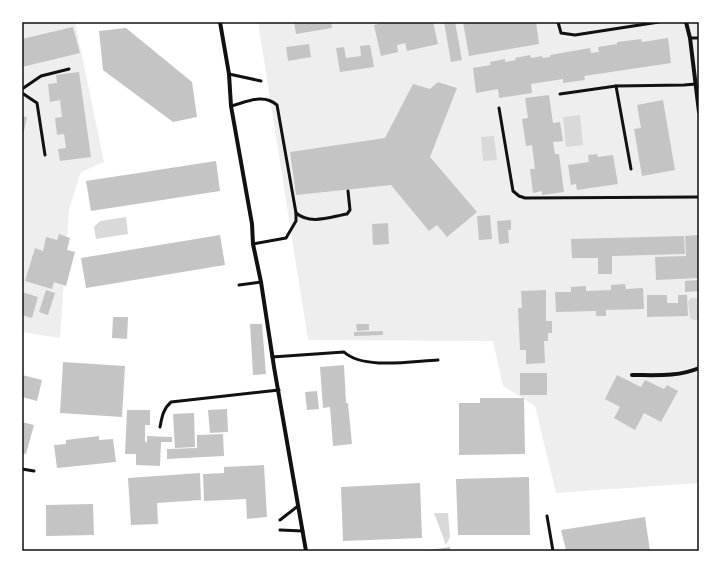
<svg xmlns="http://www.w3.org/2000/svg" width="721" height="573" viewBox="0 0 721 573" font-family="Quicksand,sans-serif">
  <rect width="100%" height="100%" fill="#fff"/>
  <g fill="#eee">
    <polygon points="22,22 75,22 104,162 81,172 69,209 60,338 22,332"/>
    <polygon points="258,22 699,22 699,483 556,493 535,406 503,386 493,341 308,340"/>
  </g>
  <g fill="#d9d9d9">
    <polygon points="580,115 583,145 566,147 563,117"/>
    <polygon points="494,136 497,160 483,161 481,137"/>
    <polygon points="126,217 128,234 96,239 94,227 100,221"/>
    <polygon points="691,298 696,298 699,300 699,319 694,320 690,318 688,302"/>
    <polygon points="434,513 448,513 450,537 446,545"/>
  </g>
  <g fill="#c4c4c4">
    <polygon points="294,22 331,22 332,28 296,34"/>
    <polygon points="386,22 433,22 438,44 407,51 405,43 397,45 398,52 381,56 374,25"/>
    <polygon points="444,22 455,22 462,60 451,62"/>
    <polygon points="463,22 536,22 539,44 469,56"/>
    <polygon points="73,27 80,53 22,67 22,39"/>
    <polygon points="126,28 192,82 197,117 173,122 103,70 99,31"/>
    <polygon points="668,38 671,63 584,76 585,80 563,83 563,79 531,84 532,93 499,98 498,89 476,93 473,68 491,65 490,62 505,59 505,62 516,60 515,58 530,55 531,58 542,56 543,58 550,57 550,55 590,48 591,53 599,52 598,47 617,44 617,42 641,39 642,42"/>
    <polygon points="309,44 311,57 288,61 286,47"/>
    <polygon points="370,45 374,67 340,72 336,48 344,47 346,58 361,56 360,46"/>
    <polygon points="79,72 91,157 60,161 58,149 66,148 64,134 57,135 55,118 62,117 60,100 50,102 48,84 57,83 56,75"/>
    <polygon points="438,82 457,88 430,157 477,212 447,237 437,225 429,231 391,185 296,195 290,152 385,138 413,84 430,89"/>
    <polygon points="549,95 553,123 560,122 563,141 553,142 555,154 559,154 564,192 542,195 542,191 533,193 530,169 535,169 532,145 526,146 522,119 528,118 525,98"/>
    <polygon points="663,100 675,170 642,176 634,129 641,128 637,105"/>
    <polygon points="22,116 27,117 23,135 22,134"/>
    <polygon points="597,154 598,157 613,155 618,184 577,190 576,184 571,185 568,165 589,162 588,155"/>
    <polygon points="216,161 220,191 91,211 86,181"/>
    <polygon points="490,215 492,239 479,240 477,216"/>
    <polygon points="511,220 511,230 508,230 509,243 499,244 497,221"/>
    <polygon points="388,223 389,244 373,245 372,224"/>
    <polygon points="59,234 70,238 67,250 75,252 66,286 54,282 52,289 25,281 35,248 43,251 46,237 57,240"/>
    <polygon points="220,235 225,265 86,288 81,258"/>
    <polygon points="698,235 699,278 656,280 655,257 686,256 685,236"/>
    <polygon points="684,236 685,254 612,256 612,274 598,274 598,258 572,258 571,239"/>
    <polygon points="699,280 699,291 685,292 685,281"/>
    <polygon points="625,284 626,289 643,288 644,309 606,310 606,316 596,316 596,311 556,312 555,292 571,292 571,287 586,286 586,291 611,290 611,285"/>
    <polygon points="46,290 55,293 48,315 39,312"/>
    <polygon points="546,290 546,321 552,321 552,333 548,333 548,341 544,341 545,363 526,364 526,350 520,350 518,308 522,308 521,291"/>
    <polygon points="22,292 38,297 32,318 22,315"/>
    <polygon points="647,295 667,295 667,303 678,303 678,295 687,295 688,316 647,317"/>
    <polygon points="113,317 128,317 127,339 112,338"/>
    <polygon points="250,324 262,324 266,374 253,375"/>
    <polygon points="356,324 369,324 369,330 357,331"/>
    <polygon points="383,331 383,335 354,336 354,332"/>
    <polygon points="63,362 125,366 122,417 60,413"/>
    <polygon points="344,365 346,403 348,403 352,444 333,446 330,407 323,408 320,367"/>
    <rect x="520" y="373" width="27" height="22"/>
    <polygon points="22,375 42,380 37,401 22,397"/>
    <polygon points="617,375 641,387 645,380 664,389 667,385 678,391 661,422 644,413 635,430 614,418 620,407 605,399"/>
    <polygon points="317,391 319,409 307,410 305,392"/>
    <polygon points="480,398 524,398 525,454 459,455 459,403 480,403"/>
    <polygon points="227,409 228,432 210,433 208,410"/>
    <polygon points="127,410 150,410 150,425 145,425 145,441 147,443 147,436 172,437 172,442 161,442 160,466 136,465 136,454 125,454"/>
    <polygon points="194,413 195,447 175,448 173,414"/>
    <polygon points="22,422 34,425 26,454 22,453"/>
    <polygon points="223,434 224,456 167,459 167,449 197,448 197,435"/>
    <polygon points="99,436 99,440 113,439 116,462 57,468 54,445 66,444 66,440"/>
    <polygon points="264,465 267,517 247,519 246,499 204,501 203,474 224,473 224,467"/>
    <polygon points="200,473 201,500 157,503 158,524 131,525 128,478"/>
    <polygon points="529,477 530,535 458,535 456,479"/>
    <polygon points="420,483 422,538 343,541 341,487"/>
    <polygon points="93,504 94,535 46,536 46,505"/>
    <polygon points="645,517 650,551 565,551 566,550 561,530"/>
    <polygon points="450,547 450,551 429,551 429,550"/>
  </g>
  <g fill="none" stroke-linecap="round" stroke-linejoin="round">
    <g stroke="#111" stroke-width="3">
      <polyline points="558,22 561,33 575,35 659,22"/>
      <polyline points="690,38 699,38"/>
      <polyline points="229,74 261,81"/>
      <polyline points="616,86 631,169"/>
      <polyline points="22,89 41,76 69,69"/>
      <polyline points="22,93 37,103 45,155"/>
      <polyline points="560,94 616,86 684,85 696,84"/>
      <path d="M231,106C247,102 263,93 277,105L296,213V221L286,238L253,244"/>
      <polyline points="499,108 513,191 519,196 525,198 699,197"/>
      <path d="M296,213C310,225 330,217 347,214L350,210L348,191"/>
      <polyline points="239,285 261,282"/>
      <path d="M272,357L344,352C363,370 413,361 438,360"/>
      <path d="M160,427C162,417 163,409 171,402L279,390"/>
      <polyline points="22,469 34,471"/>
      <polyline points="547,516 553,551"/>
      <polyline points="280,520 298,506"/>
      <polyline points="280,530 303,531"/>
    </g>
    <g stroke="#111" stroke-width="4">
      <polyline points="220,22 229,74 231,106 252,224 253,244 261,282 274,367 306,551"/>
      <polyline points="686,22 690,38 699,112"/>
      <path d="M632,375C654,375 679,377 699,368"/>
    </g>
  </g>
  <rect width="721" height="573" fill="none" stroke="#ffffff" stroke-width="46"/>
  <rect x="23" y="23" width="675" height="527" fill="none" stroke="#111" stroke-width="1.5"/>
</svg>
